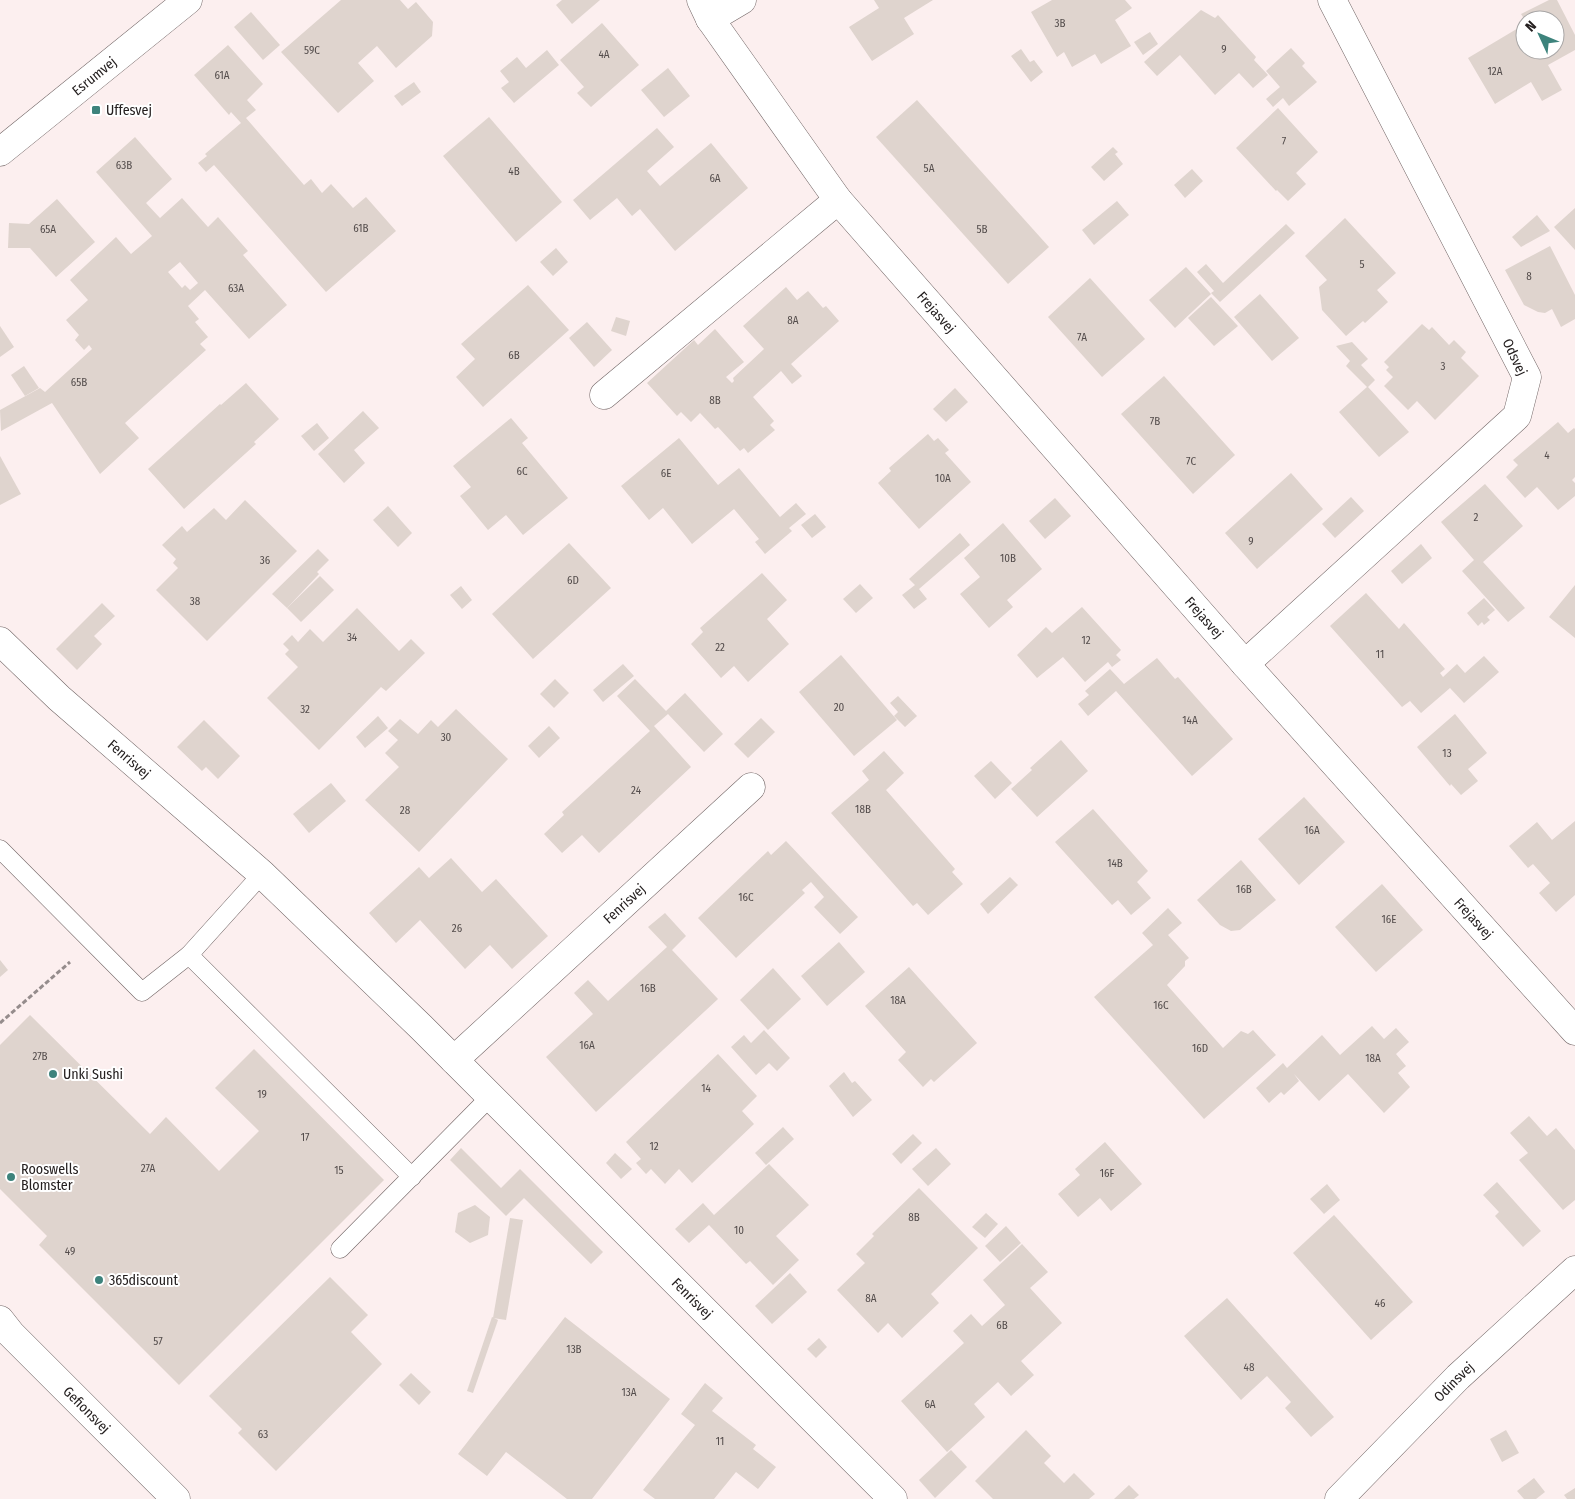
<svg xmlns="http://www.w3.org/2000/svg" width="1575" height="1499" viewBox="0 0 1575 1499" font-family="'Fira Sans Condensed',sans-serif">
  <rect width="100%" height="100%" fill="#fcefef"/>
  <g fill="#dfd4ce" fill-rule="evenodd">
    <polygon points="341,0 400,0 408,9 416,2 433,22 432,36 396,68 377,46 358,63 374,81 338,113 281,52"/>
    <polygon points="562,0 600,0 572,24 556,5"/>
    <polygon points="874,0 933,0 904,18 914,34 872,61 849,27 879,8"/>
    <polygon points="1052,0 1125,0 1132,8 1115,20 1131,46 1101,64 1095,54 1072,67 1064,52 1057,57 1031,12"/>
    <polygon points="1549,0 1557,0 1575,35 1575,50 1548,65 1562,90 1542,101 1531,82 1495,104 1468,58 1525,24 1525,50 1555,50 1555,20 1525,20 1521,14"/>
    <polygon points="1201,10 1215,18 1218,15 1256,57 1254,60 1268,75 1253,88 1239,73 1215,95 1180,55 1157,76 1144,62"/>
    <polygon points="251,12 280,45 263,60 234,27"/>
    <polygon points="602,23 639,65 591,107 577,93 584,87 560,60"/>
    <polygon points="1150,32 1158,44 1143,55 1134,42"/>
    <polygon points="228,45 263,84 247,100 256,110 246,118 304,185 311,179 322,193 331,184 353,208 366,197 396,231 326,292 214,165 206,172 198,163 207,156 205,154 241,123 231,112 229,115 194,75"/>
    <polygon points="1291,48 1305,63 1302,66 1317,82 1289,106 1283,98 1273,107 1266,99 1280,87 1266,71"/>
    <polygon points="1021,49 1030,62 1034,60 1043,72 1031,82 1011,56"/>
    <polygon points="547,50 559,65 514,103 501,88 509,82 500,71 517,57 526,68"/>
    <polygon points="668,68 690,96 664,117 641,90"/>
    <polygon points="414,82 421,92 402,106 394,96"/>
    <polygon points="917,100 1049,247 1008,284 876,137"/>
    <polygon points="1278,108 1318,152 1296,173 1306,184 1288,201 1277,190 1276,191 1236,148"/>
    <polygon points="489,117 562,202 516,242 443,156"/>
    <polygon points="657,128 674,147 647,171 660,186 711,143 748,188 675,251 640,209 632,216 617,198 590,220 573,200"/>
    <path d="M135,137L172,179L146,203L160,218L182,198L208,227L218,217L248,251L243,255L287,305L249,339L205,290L188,306L199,319L195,322L208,337L200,344L206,350L125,423L139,438L100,474L52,403L1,431L0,410L40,388L45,392L92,349L89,345L84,350L75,340L79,335L66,320L88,300L70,280L116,237L131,254L152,236L96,172ZM180,262L198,283L190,290L185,285L182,288L168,272Z"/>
    <polygon points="1113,147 1118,152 1115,154 1123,164 1104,181 1091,167"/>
    <polygon points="1192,169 1203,181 1185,198 1174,185"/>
    <polygon points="57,199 95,242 56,277 30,248 8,248 9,223 29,224"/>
    <polygon points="1117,201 1129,215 1094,245 1082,230"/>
    <polygon points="1575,208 1575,250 1554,227"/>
    <polygon points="1537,215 1550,231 1521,247 1512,237"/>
    <polygon points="1345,218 1396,273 1377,290 1388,302 1365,323 1363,321 1346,336 1322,310 1319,287 1327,280 1305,256"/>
    <polygon points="1286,224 1295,233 1220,302 1211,293 1214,291 1197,272 1206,264 1223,283"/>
    <polygon points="1550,246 1575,295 1575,319 1561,327 1552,309 1545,313 1538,312 1524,305 1505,270"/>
    <polygon points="556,248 568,262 553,276 540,262"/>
    <polygon points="1186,267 1211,294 1175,328 1149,300"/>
    <polygon points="1090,278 1145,339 1102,377 1048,317"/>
    <polygon points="528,285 569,330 483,407 456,377 475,359 461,344"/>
    <polygon points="786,287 797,300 808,291 823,308 826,306 839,321 791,364 802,376 792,384 781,371 753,397 774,421 770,425 775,430 748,453 744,448 740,451 718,427 715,429 700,413 691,422 681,412 677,416 647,383 694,340 698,345 715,329 744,362 726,377 732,383 734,381 733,378 764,349 743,326"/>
    <polygon points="1260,294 1299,338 1272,361 1234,317"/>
    <polygon points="1211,297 1238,326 1214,346 1188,318"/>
    <polygon points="616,317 630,321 626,336 611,331"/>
    <polygon points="587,322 612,350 594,367 569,338"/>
    <polygon points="1422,324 1429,330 1432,327 1449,345 1454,340 1466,352 1461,358 1479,376 1435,420 1417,401 1408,410 1384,386 1393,377 1386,370 1389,367 1384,362"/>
    <polygon points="0,326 14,347 0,357"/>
    <polygon points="1352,342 1368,359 1361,365 1375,380 1368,387 1409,432 1379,457 1339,412 1367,387 1346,366 1350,361 1336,346"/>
    <polygon points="24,366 39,388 25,396 11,375"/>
    <polygon points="1164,376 1235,455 1193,494 1121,414"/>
    <polygon points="246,383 279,419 254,442 256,444 184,509 148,469 220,404 221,405"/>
    <polygon points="955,388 968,402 946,422 933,409"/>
    <polygon points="363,411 379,428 354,450 365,463 344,483 318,454"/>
    <polygon points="511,418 528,438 522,443 568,498 523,535 506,515 488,530 460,496 471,487 453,466"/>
    <polygon points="1558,422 1568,433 1574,428 1575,429 1575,477 1572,480 1575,483 1575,496 1558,510 1537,487 1525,498 1506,477 1518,465 1513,460"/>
    <polygon points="317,423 329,438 314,451 301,436"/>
    <polygon points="928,434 934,441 938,438 949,450 945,453 971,482 919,529 878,483 891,471 889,468"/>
    <polygon points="679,438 718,485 739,468 780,517 796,503 806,514 789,528 792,531 765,554 755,542 759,539 734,509 692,544 663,508 649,520 621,486"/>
    <polygon points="0,456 21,494 0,505"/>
    <polygon points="1291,473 1323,509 1257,569 1225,533"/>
    <polygon points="1485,484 1523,526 1483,562 1525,608 1508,622 1462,571 1474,560 1441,522"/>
    <polygon points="1351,497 1364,511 1335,538 1322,524"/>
    <polygon points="1055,498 1071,516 1045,539 1029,521"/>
    <polygon points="245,500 297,551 207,641 156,590 178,568 173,563 176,559 162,545 182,526 187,532 214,508 226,520"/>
    <polygon points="388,506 412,533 398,547 373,520"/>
    <polygon points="815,514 826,527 812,538 801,525"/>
    <polygon points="1003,523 1042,569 1007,600 1013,607 989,628 960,594 980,577 964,558"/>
    <polygon points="960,533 970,545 919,589 927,599 914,609 902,595 915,585 909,579"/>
    <polygon points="569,543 611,588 533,659 492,614"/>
    <polygon points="1421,544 1432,558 1402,584 1391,571"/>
    <polygon points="318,549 329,560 317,572 319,574 287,608 272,594"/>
    <polygon points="762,573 787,600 767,619 789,644 748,682 734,666 721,678 691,644 703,632 700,628"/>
    <polygon points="320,576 334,590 301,622 287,608"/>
    <polygon points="860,584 873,598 856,613 843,599"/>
    <polygon points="1575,585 1575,638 1549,617"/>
    <polygon points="461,586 472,600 462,609 450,595"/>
    <polygon points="1366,593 1399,629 1404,623 1445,669 1440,673 1443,677 1457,664 1465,673 1484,656 1499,672 1464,703 1450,688 1421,713 1410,701 1402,707 1330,626"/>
    <polygon points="1484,598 1495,610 1487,617 1490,620 1484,625 1482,622 1478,626 1467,613"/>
    <polygon points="102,603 115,616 94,636 102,644 77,670 56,649"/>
    <polygon points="1082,607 1121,650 1116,655 1121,660 1112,667 1108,662 1085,682 1063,657 1037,678 1017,655 1046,627 1052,633"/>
    <polygon points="357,608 399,651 411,639 425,653 386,691 381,687 319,750 267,698 298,667 285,654 289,650 283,644 292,635 298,642 310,629 323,642"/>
    <polygon points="841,655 897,720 854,756 799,692"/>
    <polygon points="1157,658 1175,679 1178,677 1233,739 1192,776 1116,691 1088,716 1078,704 1089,695 1085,691 1110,669 1124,684"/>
    <polygon points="623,664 634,676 603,702 593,690"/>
    <polygon points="555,679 569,693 554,708 540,694"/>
    <polygon points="635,679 666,711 685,693 723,734 704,752 668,714 654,726 691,767 599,853 582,835 562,853 544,834 564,815 562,812 650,731 617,696"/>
    <polygon points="898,696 917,716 905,727 894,716 898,712 890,703"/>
    <polygon points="456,709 508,759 419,852 365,800 399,767 385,753 398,740 388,731 400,719 418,734 431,720 438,727"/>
    <polygon points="1455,714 1487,753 1468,769 1478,781 1461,795 1451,784 1450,786 1417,747"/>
    <polygon points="378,716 388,728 365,748 356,737"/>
    <polygon points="761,718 775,732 748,758 734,744"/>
    <polygon points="204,720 240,756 218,779 206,767 202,771 177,747"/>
    <polygon points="549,726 560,738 539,758 528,746"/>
    <polygon points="1061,740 1088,771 1037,817 1011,789 1032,770 1030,768"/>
    <polygon points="884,751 904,773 886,790 955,869 952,872 963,884 928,915 917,903 913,906 831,813 869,780 862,771"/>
    <polygon points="991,761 1012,783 995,799 974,776"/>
    <polygon points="331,783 346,801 309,833 293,814"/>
    <polygon points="1304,797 1345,842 1299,885 1258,839"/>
    <polygon points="1093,809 1148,871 1137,882 1151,898 1131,915 1118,900 1112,905 1055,842"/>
    <polygon points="1575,821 1575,895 1556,912 1539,893 1550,883 1533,864 1528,868 1509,846 1537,822 1552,840"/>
    <polygon points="786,841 858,917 840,934 814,907 824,897 811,882 802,890 805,893 736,958 698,918 768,851 771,855"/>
    <polygon points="451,858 482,892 496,879 548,936 512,969 490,945 465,969 420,920 396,943 369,913 419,867 429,878"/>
    <polygon points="1241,860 1276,900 1240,930 1231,931 1220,925 1197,900"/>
    <polygon points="1010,877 1018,885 988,914 980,904"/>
    <polygon points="1382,884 1423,930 1376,972 1335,927"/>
    <polygon points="1168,908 1182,923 1168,935 1189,958 1185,961 1185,966 1167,985 1223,1048 1241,1031 1248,1034 1253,1030 1276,1055 1204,1119 1094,997 1153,945 1142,933"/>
    <polygon points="665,913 686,936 672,950 718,999 596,1112 546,1057 593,1014 574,993 588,980 608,1001 667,947 648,927"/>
    <polygon points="839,942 865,972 827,1006 801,976"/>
    <polygon points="0,960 8,970 0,977"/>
    <polygon points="909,967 977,1043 934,1082 931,1079 923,1087 898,1060 906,1052 865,1006"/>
    <polygon points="773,968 801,999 768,1030 740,1000"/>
    <polygon points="30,1015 150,1134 166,1117 219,1171 259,1131 215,1088 254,1049 384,1180 179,1385 39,1245 47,1236 0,1189 0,1045"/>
    <polygon points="1372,1026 1384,1039 1396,1028 1409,1042 1396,1054 1406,1066 1398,1073 1410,1087 1384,1113 1348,1074 1319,1101 1294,1074 1299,1081 1284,1095 1281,1092 1269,1103 1256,1088 1283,1063 1287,1068 1322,1035 1340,1055"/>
    <polygon points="764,1030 790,1058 777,1071 769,1063 756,1075 731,1047 744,1035 751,1043"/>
    <polygon points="718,1054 757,1096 742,1111 754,1124 692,1183 679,1169 665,1184 651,1169 646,1174 636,1163 641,1159 626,1142"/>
    <polygon points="844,1072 852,1083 855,1081 872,1100 853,1117 829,1086"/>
    <polygon points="1529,1116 1547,1136 1556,1128 1575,1150 1575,1200 1563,1210 1519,1160 1528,1153 1510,1133"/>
    <polygon points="783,1127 794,1139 766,1165 755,1153"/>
    <polygon points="913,1134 922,1143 901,1164 892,1154"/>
    <polygon points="1105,1142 1142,1184 1111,1211 1100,1198 1078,1217 1058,1194 1080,1175 1075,1169"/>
    <polygon points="461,1148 501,1188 520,1169 603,1252 591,1264 524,1198 506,1216 450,1160"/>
    <polygon points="936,1148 951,1164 928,1186 912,1169"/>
    <polygon points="615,1153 632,1169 621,1179 606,1163"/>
    <polygon points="769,1164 809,1205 776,1236 799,1260 773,1285 750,1261 746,1264 709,1225 689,1243 675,1229 703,1203 714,1215"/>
    <polygon points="1497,1182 1541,1231 1523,1247 1495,1216 1499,1212 1483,1195"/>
    <polygon points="1327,1184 1340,1200 1324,1214 1310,1199"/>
    <polygon points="919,1188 978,1248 931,1294 939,1303 902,1338 888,1323 878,1333 837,1290 865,1263 856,1254 874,1236 872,1234"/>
    <polygon points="475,1205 490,1217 488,1235 470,1243 455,1232 458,1213"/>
    <polygon points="986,1213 998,1224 985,1238 972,1227"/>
    <polygon points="1334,1215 1413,1302 1371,1340 1293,1253"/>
    <polygon points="510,1218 523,1220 506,1320 493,1318"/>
    <polygon points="1006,1226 1021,1243 1000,1262 985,1246"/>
    <polygon points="1022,1244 1048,1272 1030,1288 1062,1323 1021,1361 1034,1375 1011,1396 998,1382 974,1404 985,1417 947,1452 901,1401 964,1343 953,1331 971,1314 982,1326 1005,1305 983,1280"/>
    <polygon points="790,1273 807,1292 772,1324 755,1306"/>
    <polygon points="330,1277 368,1315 351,1332 382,1364 276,1471 238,1433 242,1429 209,1396"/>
    <polygon points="1227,1298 1334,1417 1311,1437 1285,1408 1291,1402 1267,1376 1241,1400 1184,1336"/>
    <polygon points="492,1317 498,1320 473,1393 467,1391"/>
    <polygon points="565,1317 670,1399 592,1499 567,1499 506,1452 487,1476 458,1454"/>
    <polygon points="819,1338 827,1347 816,1358 807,1349"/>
    <polygon points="411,1373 431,1392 419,1405 399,1385"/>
    <polygon points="705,1383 723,1398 712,1411 756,1445 753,1449 776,1467 758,1489 736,1472 714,1499 655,1499 643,1490 695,1425 681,1414"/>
    <polygon points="1026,1430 1051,1456 1044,1463 1064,1483 1074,1473 1095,1494 1089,1499 993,1499 975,1481"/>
    <polygon points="1506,1430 1519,1453 1502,1462 1490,1439"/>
    <polygon points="951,1450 967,1467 935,1498 919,1480"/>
    <polygon points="1534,1478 1545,1492 1536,1499 1524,1499 1517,1491"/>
    <polygon points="1129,1485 1139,1495 1134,1499 1114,1499"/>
    <polygon points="1575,1488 1575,1499 1567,1499 1564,1495"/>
  </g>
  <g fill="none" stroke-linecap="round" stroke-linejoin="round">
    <g stroke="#716565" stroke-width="19">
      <g id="lane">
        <polyline points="0,849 142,992 189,955 412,1177"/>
        <polyline points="189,955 262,874"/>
        <polyline points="340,1249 491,1096"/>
      </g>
    </g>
    <g stroke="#716565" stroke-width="29">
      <g id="street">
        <path id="s1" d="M701,0L710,19L838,200L1245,664L1575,1031"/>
        <polyline points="710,19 742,0"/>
        <polyline points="604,395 838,200"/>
        <path id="s2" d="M0,641L59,698L262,874L421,1027L893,1499"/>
        <polyline points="1245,664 1517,416 1527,377 1332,0"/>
        <path id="s3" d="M454,1060L751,787"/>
        <path id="s4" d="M1339,1499L1458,1377L1575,1270"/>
      </g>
    </g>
    <g stroke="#716565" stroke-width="29">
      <g id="secondary">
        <path id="s5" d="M0,152L188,0"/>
        <path id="s6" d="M0,1320L11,1334L176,1499"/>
      </g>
    </g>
    <polyline stroke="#958c8c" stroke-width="3" stroke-dasharray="5 2.5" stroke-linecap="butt" points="0,1023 70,962"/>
    <use href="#lane" stroke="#fff" stroke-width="18"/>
    <use href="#street" stroke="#fff" stroke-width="28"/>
    <use href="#secondary" stroke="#fff" stroke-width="28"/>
  </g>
  <g fill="#3d837c" stroke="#fff" stroke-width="2">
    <rect x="91" y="105" width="10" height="10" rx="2.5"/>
    <circle cx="53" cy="1074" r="5"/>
    <circle cx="11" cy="1177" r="5"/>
    <circle cx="99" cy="1280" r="5"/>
  </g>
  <g text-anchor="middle" stroke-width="4" stroke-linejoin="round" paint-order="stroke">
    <g font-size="11" fill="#544d4c">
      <text x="1060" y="27">3B</text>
      <text x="1224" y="53">9</text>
      <text x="312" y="54">59C</text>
      <text x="604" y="58">4A</text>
      <text x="1495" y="75">12A</text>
      <text x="222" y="79">61A</text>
      <text x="1284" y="145">7</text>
      <text x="124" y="169">63B</text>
      <text x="929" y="172">5A</text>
      <text x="514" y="175">4B</text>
      <text x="715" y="182">6A</text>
      <text x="361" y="232">61B</text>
      <text x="48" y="233">65A</text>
      <text x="982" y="233">5B</text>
      <text x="1362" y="268">5</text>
      <text x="1529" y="280">8</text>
      <text x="236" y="292">63A</text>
      <text x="793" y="324">8A</text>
      <text x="1082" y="341">7A</text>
      <text x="514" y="359">6B</text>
      <text x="1443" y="370">3</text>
      <text x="79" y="386">65B</text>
      <text x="715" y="404">8B</text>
      <text x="1155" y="425">7B</text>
      <text x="1547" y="459">4</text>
      <text x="1191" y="465">7C</text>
      <text x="522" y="475">6C</text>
      <text x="666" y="477">6E</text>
      <text x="943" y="482">10A</text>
      <text x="1476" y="521">2</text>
      <text x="1251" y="545">9</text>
      <text x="1008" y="562">10B</text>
      <text x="265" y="564">36</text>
      <text x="573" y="584">6D</text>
      <text x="195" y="605">38</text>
      <text x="352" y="641">34</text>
      <text x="1086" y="644">12</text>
      <text x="720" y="651">22</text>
      <text x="1380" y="658">11</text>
      <text x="839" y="711">20</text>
      <text x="305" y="713">32</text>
      <text x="1190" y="724">14A</text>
      <text x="446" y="741">30</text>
      <text x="1447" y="757">13</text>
      <text x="636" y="794">24</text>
      <text x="863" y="813">18B</text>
      <text x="405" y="814">28</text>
      <text x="1312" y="834">16A</text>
      <text x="1115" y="867">14B</text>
      <text x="1244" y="893">16B</text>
      <text x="746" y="901">16C</text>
      <text x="1389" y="923">16E</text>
      <text x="457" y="932">26</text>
      <text x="648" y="992">16B</text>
      <text x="898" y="1004">18A</text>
      <text x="1161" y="1009">16C</text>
      <text x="587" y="1049">16A</text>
      <text x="1200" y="1052">16D</text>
      <text x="40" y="1060">27B</text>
      <text x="1373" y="1062">18A</text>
      <text x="706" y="1092">14</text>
      <text x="262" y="1098">19</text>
      <text x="305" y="1141">17</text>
      <text x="654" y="1150">12</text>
      <text x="148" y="1172">27A</text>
      <text x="339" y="1174">15</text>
      <text x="1107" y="1177">16F</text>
      <text x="914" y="1221">8B</text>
      <text x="739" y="1234">10</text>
      <text x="70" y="1255">49</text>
      <text x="871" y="1302">8A</text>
      <text x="1380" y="1307">46</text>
      <text x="1002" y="1329">6B</text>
      <text x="158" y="1345">57</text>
      <text x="574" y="1353">13B</text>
      <text x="1249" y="1371">48</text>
      <text x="629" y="1396">13A</text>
      <text x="930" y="1408">6A</text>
      <text x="263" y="1438">63</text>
      <text x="720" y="1445">11</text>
    </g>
    <g font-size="14" fill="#252020" stroke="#fff">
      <text dy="5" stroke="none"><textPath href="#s5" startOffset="121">Esrumvej</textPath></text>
      <text dy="5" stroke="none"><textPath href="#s1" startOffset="392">Frejasvej</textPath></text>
      <text transform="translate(1515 357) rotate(65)" y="5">Odsvej</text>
      <text dy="5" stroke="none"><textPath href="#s1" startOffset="798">Frejasvej</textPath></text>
      <text dy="5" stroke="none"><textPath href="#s2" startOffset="175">Fenrisvej</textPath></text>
      <text dy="5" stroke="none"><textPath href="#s3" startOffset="231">Fenrisvej</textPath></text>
      <text dy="5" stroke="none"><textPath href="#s1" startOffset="1202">Frejasvej</textPath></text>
      <text dy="5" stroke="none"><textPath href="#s2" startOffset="955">Fenrisvej</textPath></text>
      <text dy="5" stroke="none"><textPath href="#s4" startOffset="164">Odinsvej</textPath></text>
      <text dy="5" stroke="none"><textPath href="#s6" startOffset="125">Gefionsvej</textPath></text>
    </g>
    <g font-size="14" fill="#252020" stroke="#fff" text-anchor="start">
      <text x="106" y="115">Uffesvej</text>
      <text x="63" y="1079">Unki Sushi</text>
      <text x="21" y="1174">Rooswells<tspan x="21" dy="16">Blomster</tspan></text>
      <text x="109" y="1285">365discount</text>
    </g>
  </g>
  <g transform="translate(1540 35) rotate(314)"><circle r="24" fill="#ffffff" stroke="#a8a6a6"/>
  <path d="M0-4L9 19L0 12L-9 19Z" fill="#3d837c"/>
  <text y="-8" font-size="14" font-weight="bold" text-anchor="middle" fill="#252020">N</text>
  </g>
</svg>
